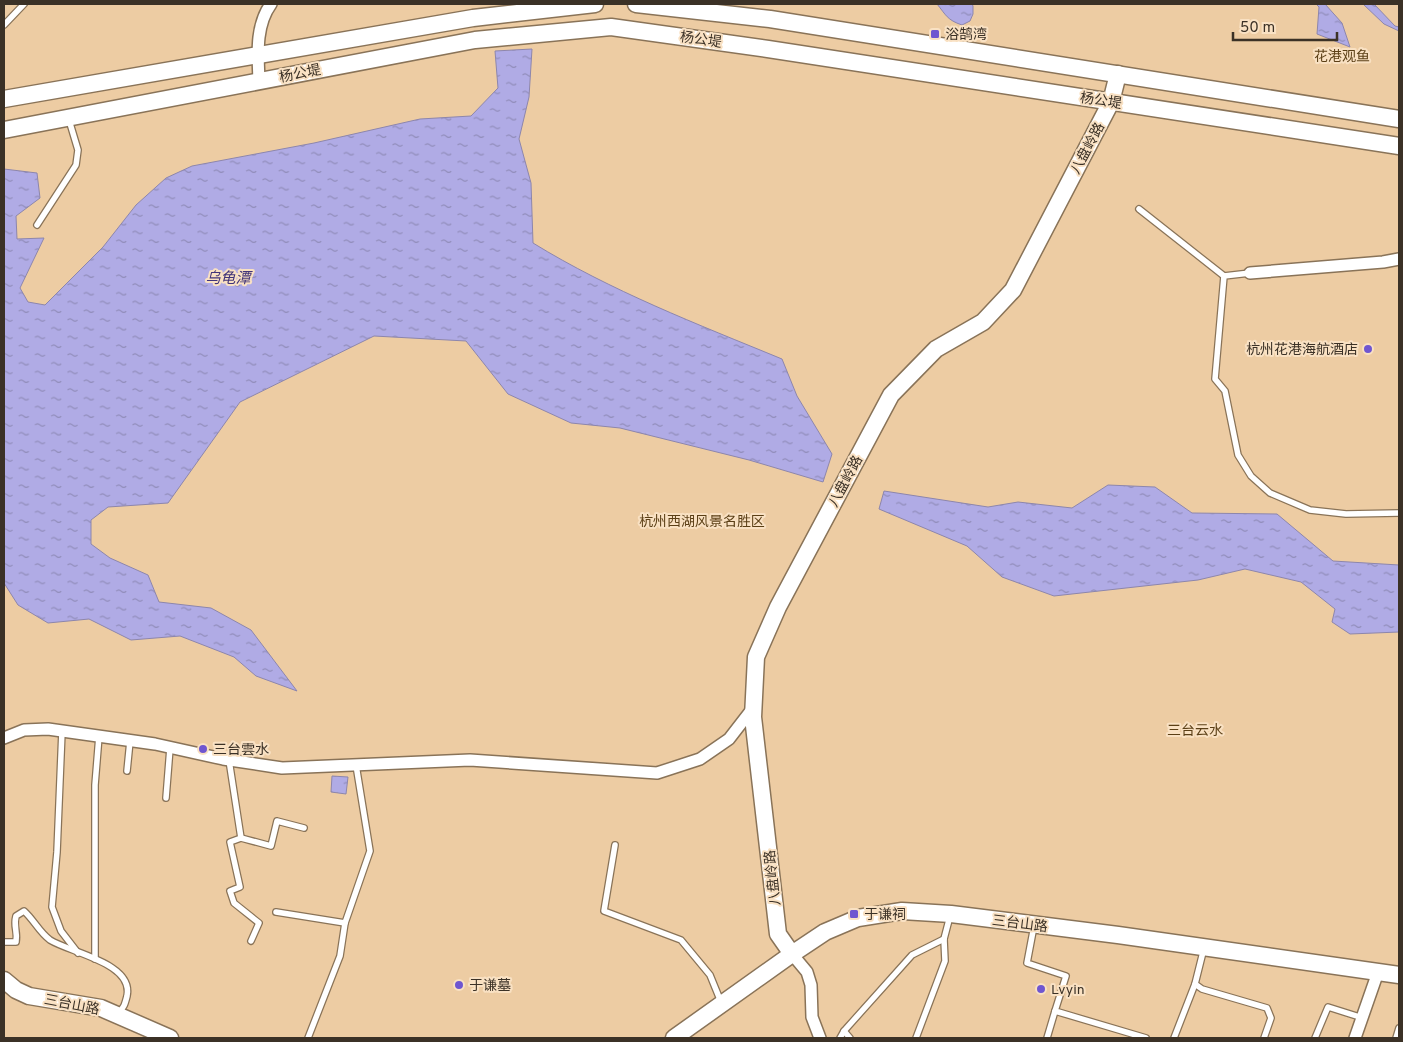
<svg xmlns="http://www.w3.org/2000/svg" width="1403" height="1042" viewBox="0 0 1403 1042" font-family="Overpass,'Noto Sans SC',sans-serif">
  <defs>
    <pattern id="water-ripples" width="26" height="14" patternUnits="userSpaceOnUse" patternTransform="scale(1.25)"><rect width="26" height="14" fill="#b0abe5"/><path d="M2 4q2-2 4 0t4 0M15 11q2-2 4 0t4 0" fill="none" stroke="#908cb9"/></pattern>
  </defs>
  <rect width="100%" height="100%" fill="#f9e1c3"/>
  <rect fill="#edcca3" x="4" y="4" width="1395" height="1034"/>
  <g fill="url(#water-ripples)" stroke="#8d86ac">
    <path d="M937,4H972L973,6V14L970,21L962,25C947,20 946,15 937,4Z"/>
    <polygon points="1316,4 1325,4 1342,23 1350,47 1317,34 1319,7"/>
    <polygon points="1363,4 1374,4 1395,26 1399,27 1399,31 1384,24"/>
    <path d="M532,49L529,97L519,139L531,183L533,243C611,291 697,324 782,359L797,396L832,454L823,482L749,460L620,428L571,423L508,394L466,341L374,336L240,402L168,503L108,507L91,520V544L110,558L148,575L159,602L211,608L251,630L297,691L256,676L234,657L180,636L131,640L89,619L48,623L18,605L4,583V169L37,173L40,198L16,216L17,239L44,238L20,288L28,302L45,305L103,247L136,205L166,178L192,166L314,143L420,119L471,116L498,88L495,51Z"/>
    <polygon points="1108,485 1155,487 1192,513 1277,514 1333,561 1399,565 1399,632 1350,634 1332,622 1335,609 1301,582 1245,569 1198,580 1054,596 1002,577 967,546 879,509 884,491 988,507 1018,502 1072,508"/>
    <polygon points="332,776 348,777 346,794 331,792"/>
  </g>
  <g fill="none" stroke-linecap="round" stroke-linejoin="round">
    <g stroke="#897358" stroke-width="8">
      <g id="lane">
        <polyline points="4,25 24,4"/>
        <polyline points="1139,209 1224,276"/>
        <polyline points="37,225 76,165 78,150 69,120"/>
        <polyline points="1250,273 1224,276 1215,379 1225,391 1238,455 1251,476 1270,493 1310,510 1346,514 1399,513"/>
        <polyline points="62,731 57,852 52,907 61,931 78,953"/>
        <polyline points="229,760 241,838"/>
        <polyline points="127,771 130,741"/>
        <polyline points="166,798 170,748"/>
        <polyline points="615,845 604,911 681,940 710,975 721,1002"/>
        <polyline points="276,912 345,923 370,851 356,765"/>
        <polyline points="1034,926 1027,963 1066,976 1055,1011 1146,1038"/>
        <polyline points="251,941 259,923 234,903 230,891 240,887 230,842 241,838 271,846 277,821 304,828"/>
        <path d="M4,942H16C18,931 13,927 16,916L24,911C34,920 39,932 50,940C71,953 134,963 127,996C125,1004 124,1008 118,1013"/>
        <polyline points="1204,948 1195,984 1202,989 1267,1008 1271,1018 1264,1038"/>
        <polyline points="95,959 95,785 99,736"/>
        <polyline points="844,1031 850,1038"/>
        <polyline points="308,1038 340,956 345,923"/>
        <polyline points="840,1038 844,1031 912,955 944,939 950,916"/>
        <polyline points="916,1038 945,961 944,939"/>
        <polyline points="1047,1038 1055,1011"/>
        <polyline points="1174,1038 1195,984"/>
        <polyline points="1315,1038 1328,1007 1363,1018"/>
        <polyline points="1396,1038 1399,1028"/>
      </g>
    </g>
    <g stroke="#897358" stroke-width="14">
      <g id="street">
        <path d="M259,81C258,55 255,26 271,4"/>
        <polyline points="1250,273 1383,262 1399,259"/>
        <polyline points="4,738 24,730 48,729 155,744 223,759 282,768 470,760 657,773 700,759 729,739 753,708"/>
        <polyline points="792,954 807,972 811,985 812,1017 820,1038"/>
        <polyline points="1355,1038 1378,972"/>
      </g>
    </g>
    <g stroke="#897358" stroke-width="19">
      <g id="secondary">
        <polyline points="636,4 770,19 1399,119"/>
        <polyline points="4,99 473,18 595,4"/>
        <polyline points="4,130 475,40 611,27 768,49 1399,146"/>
        <polyline points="792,954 778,934 753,717 756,657 778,607 891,395 936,349 983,322 1013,290 1111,102 1118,74"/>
        <polyline points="4,980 16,990 29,996 101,1008 170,1038"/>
        <polyline points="674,1038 792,954 825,932 858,918 902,911 951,914 1118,935 1399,975"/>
      </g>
    </g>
    <use href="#lane" stroke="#fff" stroke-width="5.5"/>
    <use href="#street" stroke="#fff" stroke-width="11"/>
    <use href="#secondary" stroke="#fff" stroke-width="16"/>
  </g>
  <g fill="#6f56d0" stroke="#f9e1c3" stroke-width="2">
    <rect x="930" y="29" width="10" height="10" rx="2.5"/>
    <circle cx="1368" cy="349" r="5"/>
    <circle cx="203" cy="749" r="5"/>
    <rect x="849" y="909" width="10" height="10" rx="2.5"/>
    <circle cx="459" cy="985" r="5"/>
    <circle cx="1041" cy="989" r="5"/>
  </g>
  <g text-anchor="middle" stroke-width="4" stroke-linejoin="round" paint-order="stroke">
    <g font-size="14" fill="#3b3126" stroke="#f9e1c3" text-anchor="start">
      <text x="945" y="39">浴鹄湾</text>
      <text x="1358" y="354" text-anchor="end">杭州花港海航酒店</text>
      <text x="213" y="754">三台雲水</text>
      <text x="864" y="919">于谦祠</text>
      <text x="469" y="990">于谦墓</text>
      <text x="1051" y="994">Lvyin</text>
    </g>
    <g font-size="14" fill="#3b3126" stroke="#f9e1c3">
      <text transform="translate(701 39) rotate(8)" y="5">杨公堤</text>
      <text transform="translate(300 73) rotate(-11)" y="5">杨公堤</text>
      <text transform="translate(1101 100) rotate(9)" y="5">杨公堤</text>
      <text transform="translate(1087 148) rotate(-62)" y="5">八盘岭路</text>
      <text transform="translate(845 481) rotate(-62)" y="5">八盘岭路</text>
      <text transform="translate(772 878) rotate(-96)" y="5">八盘岭路</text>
      <text transform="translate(1020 923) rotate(7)" y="5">三台山路</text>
      <text transform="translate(72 1004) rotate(11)" y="5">三台山路</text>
    </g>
    <g font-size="14" fill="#5b3f16" stroke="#f9e1c3">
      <text x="1342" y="61">花港观鱼</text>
      <text x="702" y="526">杭州西湖风景名胜区</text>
      <text x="1195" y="735">三台云水</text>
    </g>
    <g font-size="15" font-style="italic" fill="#413479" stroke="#f9e1c3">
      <text x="228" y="283">乌龟潭</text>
    </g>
  </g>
  <rect width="1403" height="1042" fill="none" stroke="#3b3126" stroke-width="10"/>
  <path d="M1233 32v8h104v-8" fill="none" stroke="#3b3126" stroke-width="2.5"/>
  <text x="1240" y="32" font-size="15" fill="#3b3126" stroke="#f9e1c3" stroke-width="4" paint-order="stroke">50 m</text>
</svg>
